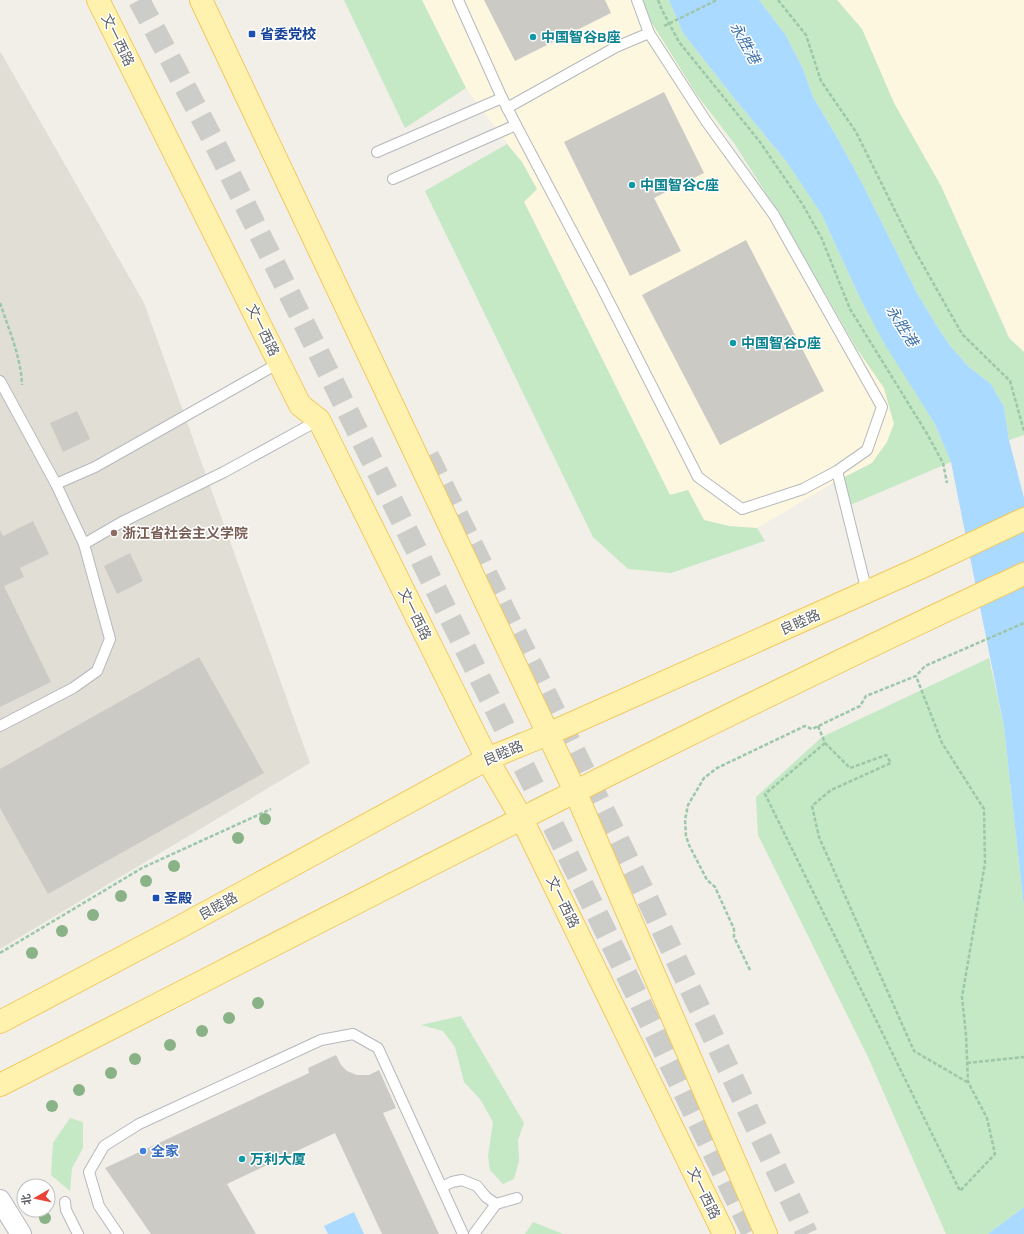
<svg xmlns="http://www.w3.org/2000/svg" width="1024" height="1234" viewBox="0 0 1024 1234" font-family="Overpass,'Noto Sans SC',sans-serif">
  <rect width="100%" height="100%" fill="#f1efe8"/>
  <g fill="#fef7e0">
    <polygon points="422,0 642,0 648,17 697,95 785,223 857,349 884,387 894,424 887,442 872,463 833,483 757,528 729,526 704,520 688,490 670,495 524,201 522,162 509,146 466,88"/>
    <polygon points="837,0 1024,0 1024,352 1010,338 941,186 894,103 862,29"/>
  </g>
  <polygon fill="#e1ded6" points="0,51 144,303 310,763 0,949"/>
  <g fill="#c5e8c5">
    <polygon points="344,0 422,0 466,88 405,128"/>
    <polygon points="642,0 669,0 683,33 734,98 786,161 822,215 859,296 885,343 935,424 951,462 843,508 833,483 872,463 887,442 894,424 884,388 857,349 785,223 734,143 697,95 648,17"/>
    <polygon points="759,0 837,0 862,29 894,103 941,186 1009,338 1024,352 1024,435 1009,440 1004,407 991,384 969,367 951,347 938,328 917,293 862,183 838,139 813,97 803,69 785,34"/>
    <polygon points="507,144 522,162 537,189 524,202 670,495 688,490 704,520 729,526 757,528 765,541 671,573 628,569 593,537 425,191"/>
    <polygon points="989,658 1004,727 1024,908 1024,1207 988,1234 946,1234 868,1057 758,835 756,797 822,737"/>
    <polygon points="461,1016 524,1123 518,1140 519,1161 514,1179 503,1184 490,1170 488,1156 493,1122 480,1099 464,1082 455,1047 443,1031 421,1025"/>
    <polygon points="70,1118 83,1122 83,1148 72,1168 70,1191 51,1175 53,1143"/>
    <polygon points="533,1222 563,1234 525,1234"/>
  </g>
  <g fill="#aadaff">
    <polygon points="669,0 759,0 785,34 803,69 813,97 838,139 862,183 917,293 938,328 951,347 969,367 991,384 1004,407 1009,440 1024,498 1024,908 1004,727 951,462 935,424 884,343 859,296 822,215 786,161 734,98 683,33"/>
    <polygon points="1024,1207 1024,1234 988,1234"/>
    <polygon points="354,1212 364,1234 328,1234 324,1226"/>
  </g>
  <g fill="#cccac5">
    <polygon points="484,0 605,0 611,13 515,61"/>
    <polygon points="664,92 704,173 654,198 681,251 630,276 564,142"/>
    <polygon points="746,240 824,391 720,445 642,295"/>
    <polygon points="77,411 90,439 63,452 50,423"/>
    <polygon points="33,521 49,554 20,568 24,577 4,586 51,682 0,707 0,530 3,536"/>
    <polygon points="130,553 143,581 117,594 104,566"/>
    <polygon points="199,657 264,773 48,894 0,808 0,769"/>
    <polygon points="336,1055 341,1065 347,1071 357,1075 369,1075 379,1070 396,1108 383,1113 439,1234 382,1234 335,1133 227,1184 256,1234 151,1234 105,1168 309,1073 308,1068"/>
  </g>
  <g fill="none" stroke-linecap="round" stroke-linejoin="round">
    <g stroke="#ccccc8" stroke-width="22" stroke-dasharray="22 11" stroke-linecap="butt">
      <polyline points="139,0 212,138 598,916 753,1234"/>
      <polyline points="428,456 646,896 807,1234"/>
    </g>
    <g stroke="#b5b8bc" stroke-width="12">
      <g id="lane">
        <polyline points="458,0 502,98"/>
        <polyline points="507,108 616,47 649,33"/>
        <polyline points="377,152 502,98 516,125"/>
        <polyline points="393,179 516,125 601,286 698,477 742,509 803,489 837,471 867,450 882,407 774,215 706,121 649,33 637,0"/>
        <polyline points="0,381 56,484 84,544 110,639 97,671 73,688 0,726"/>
        <polyline points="837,471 867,592"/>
        <polyline points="56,484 95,467 279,363"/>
        <polyline points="84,544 122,522 224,472 319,420"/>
        <polyline points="442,1187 452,1182 462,1180 477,1186 486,1197 496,1204 517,1198"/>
        <polyline points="65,1202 66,1210 78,1234"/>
        <polyline points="118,1234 99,1206 89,1172 104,1146 139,1124 321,1040 353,1034 378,1048 463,1234"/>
        <polyline points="474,1234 496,1204"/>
      </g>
    </g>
    <g stroke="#b5b8bc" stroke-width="22">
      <polyline id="street" points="0,1200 21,1234"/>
    </g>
    <g stroke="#f2c960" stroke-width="24">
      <g id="primary">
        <polyline points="98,0 300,405 319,420 487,759 522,819 724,1234"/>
        <polyline points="201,0 575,791 766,1234"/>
        <polyline points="0,1022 178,928 487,759 548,734 920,568 1024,519"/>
        <path d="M0,1085C340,912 678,734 1024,574"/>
      </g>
    </g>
    <g stroke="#9cc7a9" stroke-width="2.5" stroke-dasharray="4 2" stroke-linecap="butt">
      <polyline points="658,0 662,10 679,42 760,142 803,205 822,239 850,309 926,432 943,463 947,483"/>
      <polyline points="778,0 806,35 821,81 856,132 914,249 962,334 1010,381 1024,431"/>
      <polyline points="664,26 717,0"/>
      <path d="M0,303C9,330 21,357 22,385"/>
      <polyline points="818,726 825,743 850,768 886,755 891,763 831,790 812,806 819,837 914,1051 967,1082"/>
      <polyline points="825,743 765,794 960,1191 995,1154 987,1118 968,1082 966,1035 962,997 985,863 984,809 942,743 916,676"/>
      <polyline points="0,953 142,868 271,809"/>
      <polyline points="750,970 734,937 734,929 715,887 707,880 689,845 686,836 685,820 688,805 704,778 717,768 805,726 812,729 860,706 866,696 916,676 925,666 1024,623"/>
      <polyline points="967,1063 1024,1057"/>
    </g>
    <use href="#lane" stroke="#fff" stroke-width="10"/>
    <use href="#street" stroke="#fff" stroke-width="20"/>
    <use href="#primary" stroke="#fff2af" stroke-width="22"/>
  </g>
  <g fill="#89b387">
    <circle cx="265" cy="819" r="6"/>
    <circle cx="238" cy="838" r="6"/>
    <circle cx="174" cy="866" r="6"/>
    <circle cx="146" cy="881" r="6"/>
    <circle cx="121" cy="896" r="6"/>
    <circle cx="93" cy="915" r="6"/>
    <circle cx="62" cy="931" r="6"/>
    <circle cx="32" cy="953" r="6"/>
    <circle cx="258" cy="1003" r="6"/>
    <circle cx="229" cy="1018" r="6"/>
    <circle cx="202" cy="1031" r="6"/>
    <circle cx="170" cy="1045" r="6"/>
    <circle cx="135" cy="1059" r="6"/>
    <circle cx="111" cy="1073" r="6"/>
    <circle cx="79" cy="1090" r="6"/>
    <circle cx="52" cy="1106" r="6"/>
    <circle cx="45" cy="1218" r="6"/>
  </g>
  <g fill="#1a4fb4" stroke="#fff" stroke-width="1.5">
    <rect x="248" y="30" width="8" height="8" rx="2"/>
    <rect x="152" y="894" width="8" height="8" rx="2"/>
  </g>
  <g fill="#0f9aa8" stroke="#fff" stroke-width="1.5">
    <circle cx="533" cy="37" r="4"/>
    <circle cx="632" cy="185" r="4"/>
    <circle cx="733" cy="343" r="4"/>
    <circle cx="242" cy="1159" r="4"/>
  </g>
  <circle fill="#8d6e63" stroke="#fff" stroke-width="1.5" cx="114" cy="533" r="4"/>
  <circle fill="#3f7fe0" stroke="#fff" stroke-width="1.5" cx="143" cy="1151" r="4"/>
  <g text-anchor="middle" stroke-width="3" stroke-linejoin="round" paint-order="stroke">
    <g font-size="14" font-weight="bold" fill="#164399" stroke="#fff" text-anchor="start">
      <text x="260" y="39">省委党校</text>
      <text x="164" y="903">圣殿</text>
    </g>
    <g font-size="14" font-weight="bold" fill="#0d838f" stroke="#fff" text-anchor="start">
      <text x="541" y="42">中国智谷B座</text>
      <text x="640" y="190">中国智谷C座</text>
      <text x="741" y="348">中国智谷D座</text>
      <text x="250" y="1164">万利大厦</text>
    </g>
    <g font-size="14" fill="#5f6368" stroke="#fff">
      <text transform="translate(118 40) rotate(64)" y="5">文一西路</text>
      <text transform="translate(263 330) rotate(64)" y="5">文一西路</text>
      <text transform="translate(415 614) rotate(64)" y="5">文一西路</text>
      <text transform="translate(800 622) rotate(-24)" y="5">良睦路</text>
      <text transform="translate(503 753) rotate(-23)" y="5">良睦路</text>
      <text transform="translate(563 902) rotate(64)" y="5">文一西路</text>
      <text transform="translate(218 906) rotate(-29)" y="5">良睦路</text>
      <text transform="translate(704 1193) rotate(64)" y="5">文一西路</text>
    </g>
    <g font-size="14" font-weight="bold" fill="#785e54" stroke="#fff" text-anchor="start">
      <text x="122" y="538">浙江省社会主义学院</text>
    </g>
    <g font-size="14" font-weight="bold" fill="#366cbe" stroke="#fff" text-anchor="start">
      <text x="151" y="1156">全家</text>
    </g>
    <g font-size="15" font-style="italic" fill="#4174aa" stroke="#fff">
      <text transform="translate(745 43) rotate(61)" y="5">永胜港</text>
      <text transform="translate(902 326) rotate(58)" y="5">永胜港</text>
    </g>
  </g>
  <g transform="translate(36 1198) rotate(261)"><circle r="19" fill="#ffffff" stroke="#bfc1c3"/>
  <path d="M0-3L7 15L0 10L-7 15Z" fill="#ea4335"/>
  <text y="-6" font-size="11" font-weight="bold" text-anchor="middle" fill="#5f6368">北</text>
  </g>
</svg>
